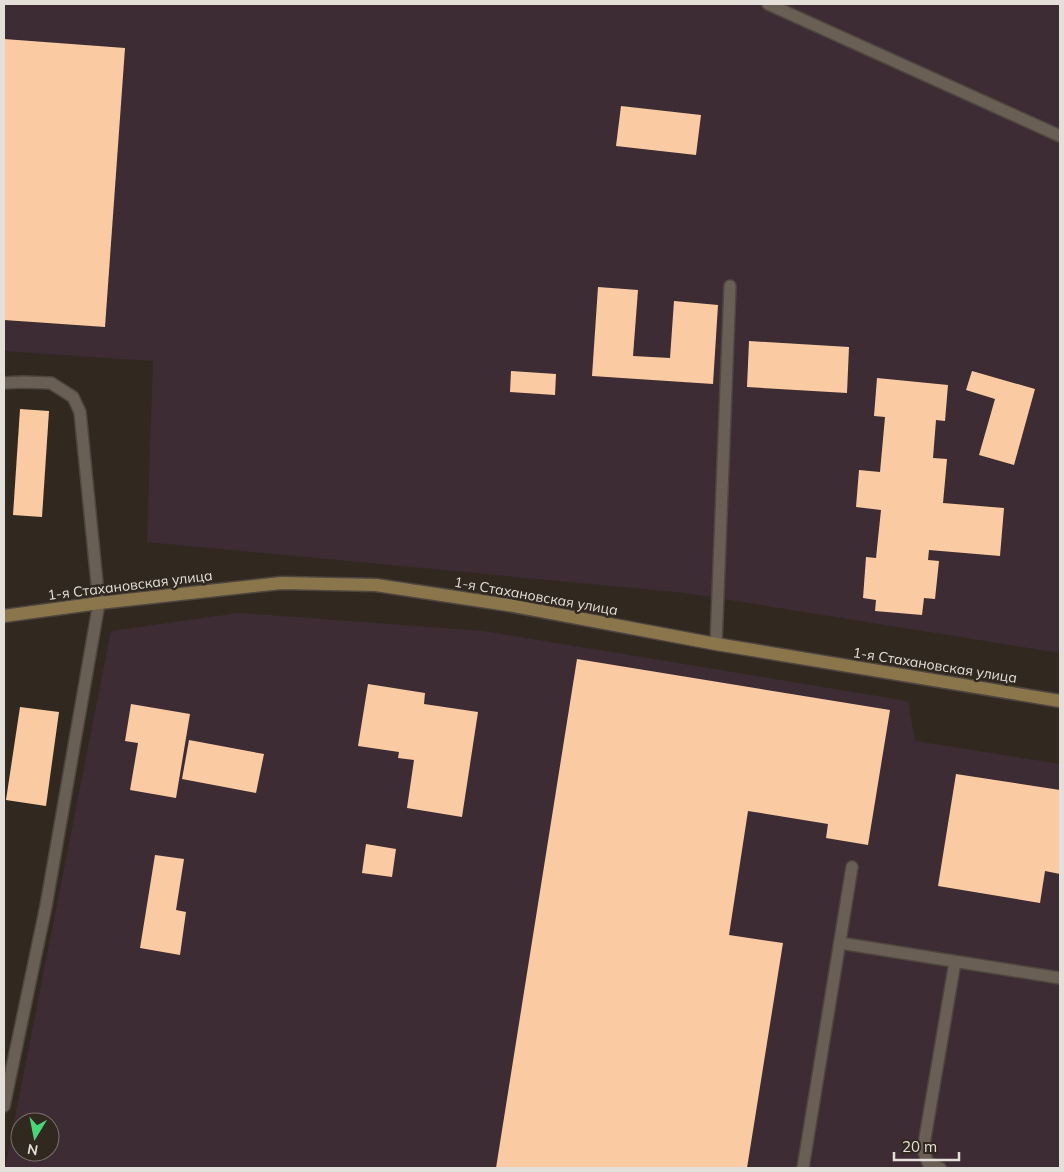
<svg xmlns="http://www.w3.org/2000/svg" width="1064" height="1172" viewBox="0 0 1064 1172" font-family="Mulish,sans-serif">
  <rect width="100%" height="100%" fill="#312920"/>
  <g fill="#3e2c34" fill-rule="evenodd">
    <polygon points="4,4 1060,4 1060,653 686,593 147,542 153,361 4,351"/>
    <path d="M239,613L483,631L908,701L915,741L1060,764V1168H5L111,631ZM20,1122H50V1152H20Z"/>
  </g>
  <g fill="#facba3">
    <polygon points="4,39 125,48 105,327 4,320"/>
    <polygon points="621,106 701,115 696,155 616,146"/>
    <polygon points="598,287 638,290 633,356 670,358 674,301 718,305 713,384 592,376"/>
    <polygon points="749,341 849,347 847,393 747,387"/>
    <polygon points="511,371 556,374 555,395 510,392"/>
    <polygon points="972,371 1035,389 1014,465 979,455 995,399 966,390"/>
    <polygon points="877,378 948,385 945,421 936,420 933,458 947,459 943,503 1004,508 1000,556 929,550 928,560 939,561 935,599 924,598 922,615 875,611 876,600 863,598 866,557 876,558 881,510 856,507 859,470 880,472 885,417 874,416"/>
    <polygon points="20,409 49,411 42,517 13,515"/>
    <polygon points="577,659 890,710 868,845 826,838 828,824 748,811 729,935 783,943 747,1168 496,1168"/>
    <polygon points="368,684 425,693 424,704 478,712 462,817 407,808 414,760 398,758 399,752 358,746"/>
    <polygon points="131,704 190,714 176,798 130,790 138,743 125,741"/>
    <polygon points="20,707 59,712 46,806 6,800"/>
    <polygon points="189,740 264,754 256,793 182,779"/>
    <polygon points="956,774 1060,790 1060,874 1045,871 1040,903 938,886"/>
    <polygon points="366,844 396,849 392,877 362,873"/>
    <polygon points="155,855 184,859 176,910 186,912 180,955 140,948"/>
  </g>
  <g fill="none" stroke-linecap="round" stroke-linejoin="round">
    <g stroke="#4e473f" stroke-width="14">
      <g id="lane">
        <polyline points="768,4 1060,136"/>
        <polyline points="4,383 22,382 51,383 73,397 80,412 99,603 46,906 4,1106"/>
        <polyline points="716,644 730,286"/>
        <polyline points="840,943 1060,978"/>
        <polyline points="803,1168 852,867"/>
        <polyline points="940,1168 928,1163 923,1150 955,962"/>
      </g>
    </g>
    <g stroke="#4e473f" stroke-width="15">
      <polyline id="secondary" points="4,616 99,603 281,583 376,585 508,605 716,644 1060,701"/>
    </g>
    <use href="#lane" stroke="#695f55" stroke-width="11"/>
    <use href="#secondary" stroke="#8b764c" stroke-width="12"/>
  </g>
  <g text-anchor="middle" stroke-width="5" stroke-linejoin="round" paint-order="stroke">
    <g font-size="14" fill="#e5dfda" stroke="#312920">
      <text transform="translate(130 585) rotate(-7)" y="5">1-я Стахановская улица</text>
      <text transform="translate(536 596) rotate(10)" y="5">1-я Стахановская улица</text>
      <text transform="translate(935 665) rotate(9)" y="5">1-я Стахановская улица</text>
    </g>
  </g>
  <rect width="1064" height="1172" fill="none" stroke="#e5dfda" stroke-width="10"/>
  <g transform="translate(35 1137) rotate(190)"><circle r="24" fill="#312920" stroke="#79726a"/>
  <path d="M0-4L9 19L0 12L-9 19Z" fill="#4ad677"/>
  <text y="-8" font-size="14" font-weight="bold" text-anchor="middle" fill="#e5dfda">N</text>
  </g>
  <path d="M894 1152v8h65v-8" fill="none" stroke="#e5dfda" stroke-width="2.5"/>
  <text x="902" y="1152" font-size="15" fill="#e5dfda" stroke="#312920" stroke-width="4" paint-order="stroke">20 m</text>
</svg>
